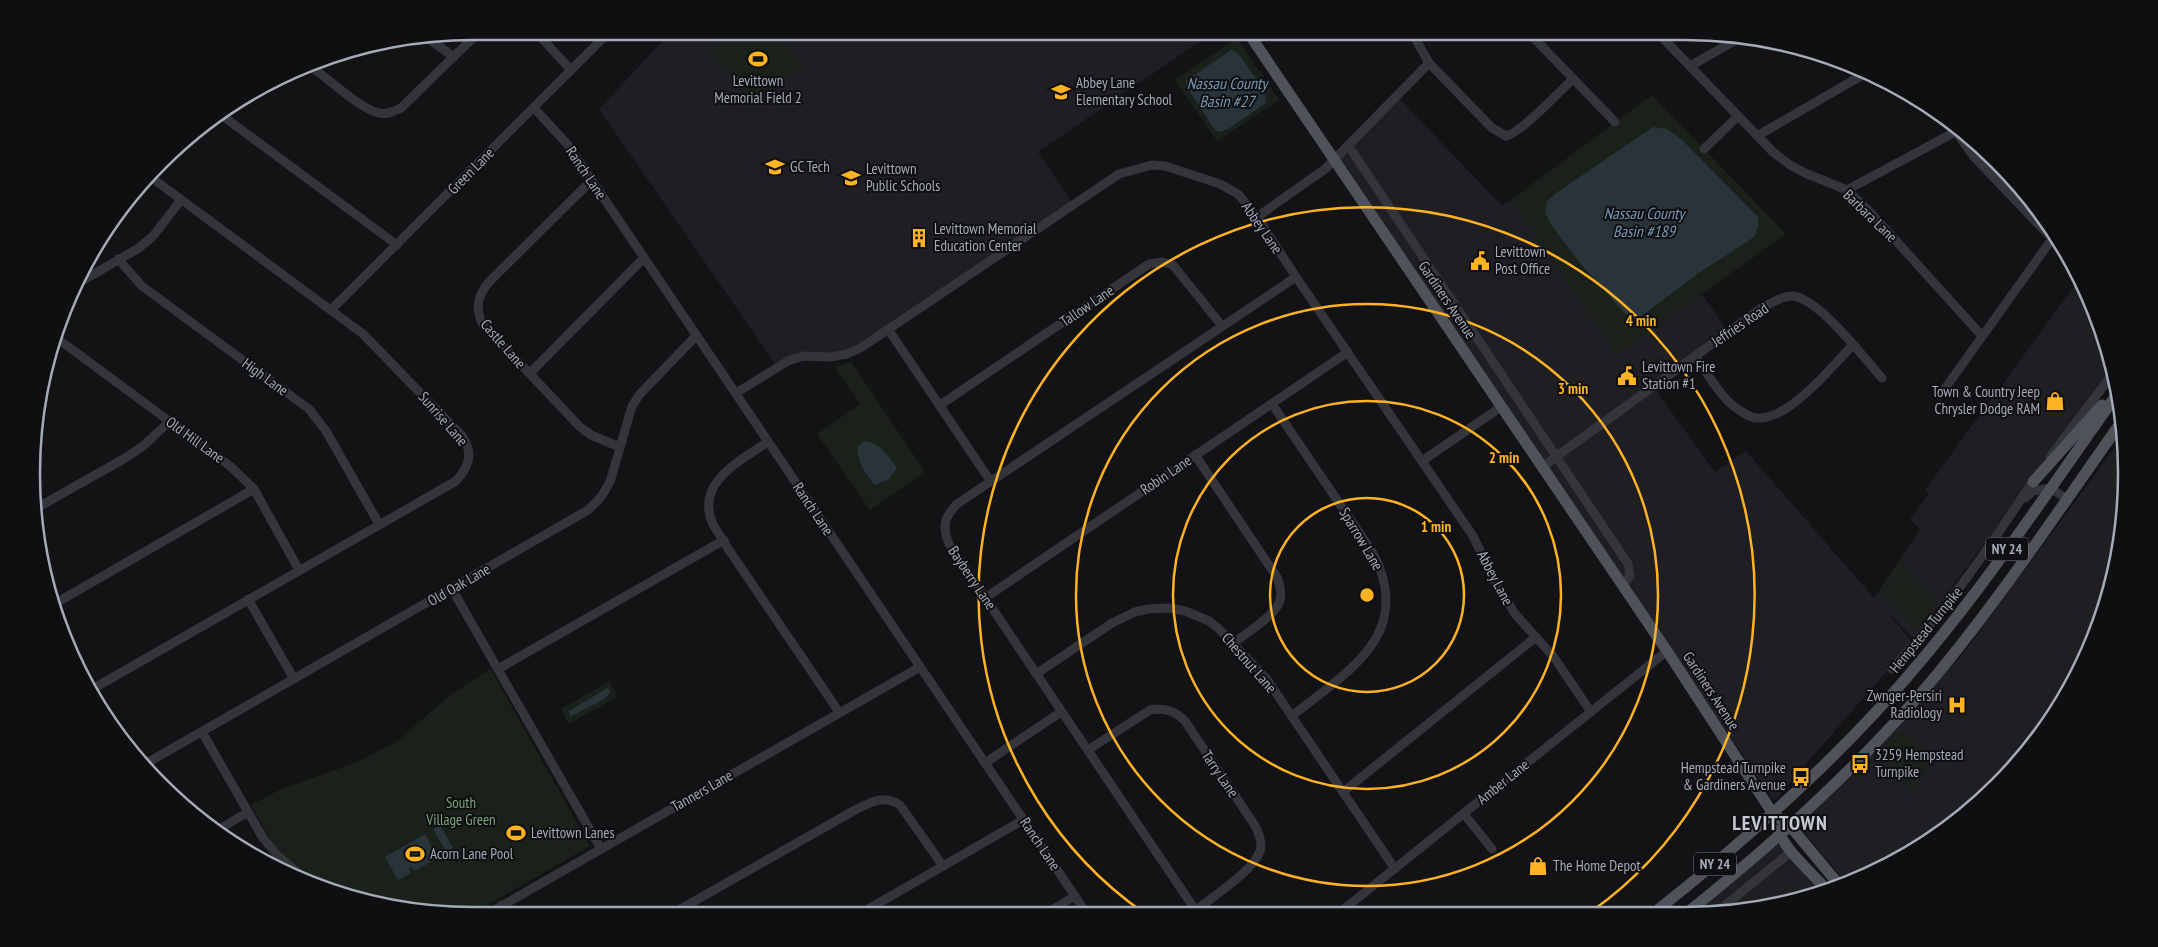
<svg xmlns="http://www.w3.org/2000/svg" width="2158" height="947" viewBox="0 0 2158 947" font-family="'PT Sans Narrow',sans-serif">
  <rect width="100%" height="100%" fill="#131316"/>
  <g fill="#1f1f23">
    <polygon points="672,31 1215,31 1038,152 1073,204 847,353 798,357 776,365 599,109"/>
    <polygon points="1396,95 1502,206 1511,200 1617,354 1702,294 1730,334 1654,388 1715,472 1746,451 1874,598 1920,530 1910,519 1929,494 1925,490 2081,277 2112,359 2113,370 1914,639 1886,611 1912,642 1774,801 1334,157"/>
    <polygon points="2124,435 2126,445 2123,532 2103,616 2072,679 2022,751 1954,824 1854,882 1847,884 1800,827 1962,655"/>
    <polygon points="1780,839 1823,890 1743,912 1690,912"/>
  </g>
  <g fill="#19211a">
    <polygon points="732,31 773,31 806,66 752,97 710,53"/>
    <polygon points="1237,38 1279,100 1217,141 1175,80"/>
    <polygon points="1652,95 1786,234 1617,355 1511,200"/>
    <polygon points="851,362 925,472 870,510 817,434 860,404 835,367"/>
    <polygon points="1902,564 1937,602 1916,629 1880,593"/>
    <polygon points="491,669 590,846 470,915 331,892 323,888 278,853 251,805 279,790 357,762 396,742 453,693"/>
    <polygon points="609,681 618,696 569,724 561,709"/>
    <polygon points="1902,731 1937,757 1911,792 1879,751"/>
  </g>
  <g fill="#29333a">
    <polygon points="1231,50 1238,53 1264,90 1266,103 1228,129 1219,132 1215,130 1186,86 1186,81"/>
    <polygon points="1653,127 1667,129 1682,140 1758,217 1758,227 1754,237 1696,275 1639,318 1629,318 1578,261 1550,223 1545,212 1547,201 1556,193"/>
    <path d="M865,441C880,442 889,457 897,468L888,480L875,485C864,472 858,464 857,447Z"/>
    <polygon points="607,688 611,691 606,698 570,717 569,711"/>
    <polygon points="440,825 453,848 446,852 433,829"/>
    <polygon points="425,834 438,858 414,871 412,867 409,869 411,873 398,880 385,857"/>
  </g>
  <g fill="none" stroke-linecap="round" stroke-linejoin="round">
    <g stroke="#34353b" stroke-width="9">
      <polyline points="535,31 571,70"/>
      <path d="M1411,31L1429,63L1492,128L1506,136C1521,133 1559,92 1573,79"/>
      <polyline points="1527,31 1615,122"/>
      <polyline points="1656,31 1773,152 1790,165 1805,173 1847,190 1871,213 1982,336"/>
      <polyline points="429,39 454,57"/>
      <path d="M309,65C326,77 360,109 379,113C387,115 394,111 401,108L480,31"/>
      <polyline points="1690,66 1736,40"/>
      <polyline points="534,108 568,145 1087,914"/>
      <polyline points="220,114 397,245"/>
      <polyline points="1948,121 1975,158 2065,252"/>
      <polyline points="1757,136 1866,73"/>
      <polyline points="1348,145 1628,564 1630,576 1622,585"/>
      <polyline points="1704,149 1738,116"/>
      <path d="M591,181L489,282C478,295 475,307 482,323L580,427L591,435L620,447"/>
      <polyline points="1847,190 1955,132"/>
      <polyline points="1257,217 1325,169 1429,63"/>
      <polyline points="118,259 142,286 309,409 326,431 379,524"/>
      <polyline points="80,282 139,248 153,236 181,200"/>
      <polyline points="331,310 610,31"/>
      <polyline points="888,329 991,482"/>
      <polyline points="58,339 230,466 254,489 299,570"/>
      <path d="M1695,356C1706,371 1716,390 1730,403C1736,408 1748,417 1756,418C1789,421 1831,367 1852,346"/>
      <polyline points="530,373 644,258"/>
      <polyline points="736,393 788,361 803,356 830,357 847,354 862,347 1119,174 1152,165 1165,166 1220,184 1238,194 1257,217 1296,277 1473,536 1494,580 1515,614 1553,656 1591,712"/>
      <polyline points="1941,394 2052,239"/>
      <path d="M1272,404L1373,553C1415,635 1348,671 1292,716"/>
      <polyline points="940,405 1149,264 1162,262 1173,265 1222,326"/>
      <path d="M768,442C741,460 694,483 713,524C717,532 723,539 727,547L839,712"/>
      <path d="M1195,455L1277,577C1280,586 1283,596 1278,605C1272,617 1245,634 1233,644"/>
      <polyline points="2050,457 2114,372"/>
      <polyline points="1422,461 1501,407"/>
      <path d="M1542,467L1763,307C1772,303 1782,296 1792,296C1818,297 1864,358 1882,378"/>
      <polyline points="2025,498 2033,491 2050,488 2067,499"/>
      <polyline points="35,509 127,457 143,446 170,421"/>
      <polyline points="452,589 601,849"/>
      <polyline points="985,598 1348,352"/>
      <polyline points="248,599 294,679"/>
      <polyline points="56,603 254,489"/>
      <polyline points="498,669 724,540"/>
      <path d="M1892,669C1946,611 1992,544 2035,478"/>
      <polyline points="1036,674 1112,623 1135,612 1148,609 1170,608 1185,611 1209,621 1218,628 1266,678 1395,869"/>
      <path d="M89,691L456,481C469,467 474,453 462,436L363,334L152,178"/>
      <polyline points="202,732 263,838 277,855 310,883"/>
      <path d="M1088,750L1150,710C1164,708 1174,710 1185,721L1254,824C1258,831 1261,837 1261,846C1260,867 1212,897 1196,910"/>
      <polyline points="147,763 588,510 601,497 610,482 632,406 640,394 696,336"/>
      <polyline points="985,763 1061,712"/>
      <polyline points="1343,792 1536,637"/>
      <polyline points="1464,814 1492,849"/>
      <polyline points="216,831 248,812"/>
      <polyline points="502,905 508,916"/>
      <polyline points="1717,912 1792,851"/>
      <polyline points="1339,913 1667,651"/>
      <polyline points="1045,914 1075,896"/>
      <path d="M1198,914L949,544C942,527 944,517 957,504L1296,277"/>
      <path d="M670,915L855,810C871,802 884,794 900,805L943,866"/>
      <polyline points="858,915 1023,820"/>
      <polyline points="484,916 920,667"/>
    </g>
    <g stroke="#50525a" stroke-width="11">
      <polyline points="1247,31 1667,651 1766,803 1773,814 1791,827 1840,886"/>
      <polyline points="2033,482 2102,405"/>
      <path d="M1778,830C1785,850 1812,873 1826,889"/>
      <path d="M1655,912C1732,851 1806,787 1873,715C1965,617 2040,503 2117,394"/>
      <path d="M1688,912C1777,841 1861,765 1934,678C2002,596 2061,507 2122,421"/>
    </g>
  </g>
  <g fill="none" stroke="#ffb322" stroke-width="2.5">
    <circle cx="1367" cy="595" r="97"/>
    <circle cx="1367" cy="595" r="194"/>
    <circle cx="1367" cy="595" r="291"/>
    <path d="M1144 913A388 388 0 1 1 1592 911"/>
  </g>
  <defs>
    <g id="stadium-bare" transform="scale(1.5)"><path d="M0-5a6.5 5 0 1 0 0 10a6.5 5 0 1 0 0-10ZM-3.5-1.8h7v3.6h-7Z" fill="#ffb322" stroke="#0f0f11" stroke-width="2.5" paint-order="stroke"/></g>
    <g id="school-bare" transform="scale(1.5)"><path d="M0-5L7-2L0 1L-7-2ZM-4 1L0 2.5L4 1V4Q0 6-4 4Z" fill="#ffb322" stroke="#0f0f11" stroke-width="2.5" paint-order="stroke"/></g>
    <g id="building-bare" transform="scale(1.5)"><path d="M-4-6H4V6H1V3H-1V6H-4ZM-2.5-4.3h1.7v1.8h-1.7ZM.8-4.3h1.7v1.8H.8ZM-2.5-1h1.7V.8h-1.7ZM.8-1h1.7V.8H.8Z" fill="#ffb322" stroke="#0f0f11" stroke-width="2.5" paint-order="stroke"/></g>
    <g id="civic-bare" transform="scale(1.5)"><path d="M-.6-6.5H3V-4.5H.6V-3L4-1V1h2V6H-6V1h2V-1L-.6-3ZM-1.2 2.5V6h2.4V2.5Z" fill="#ffb322" stroke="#0f0f11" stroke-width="2.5" paint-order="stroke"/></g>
    <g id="shop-bare" transform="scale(1.5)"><path d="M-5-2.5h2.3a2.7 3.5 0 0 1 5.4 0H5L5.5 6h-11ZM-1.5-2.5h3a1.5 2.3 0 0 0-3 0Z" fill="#ffb322" stroke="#0f0f11" stroke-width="2.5" paint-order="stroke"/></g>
    <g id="hospital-bare" transform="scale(1.5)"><path d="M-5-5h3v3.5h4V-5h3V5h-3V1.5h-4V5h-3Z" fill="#ffb322" stroke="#0f0f11" stroke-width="2.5" paint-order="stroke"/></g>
    <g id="bus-bare" transform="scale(1.5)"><path d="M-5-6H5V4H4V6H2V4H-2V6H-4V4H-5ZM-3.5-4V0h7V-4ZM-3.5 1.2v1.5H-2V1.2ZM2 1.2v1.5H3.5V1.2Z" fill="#ffb322" stroke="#0f0f11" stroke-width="2.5" paint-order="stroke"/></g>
  </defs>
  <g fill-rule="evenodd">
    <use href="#stadium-bare" x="758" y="59"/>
    <use href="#school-bare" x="1061" y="92"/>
    <use href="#school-bare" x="775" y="167"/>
    <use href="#school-bare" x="851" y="178"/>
    <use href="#building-bare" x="919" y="238"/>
    <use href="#civic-bare" x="1480" y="261"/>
    <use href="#civic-bare" x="1627" y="376"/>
    <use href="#shop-bare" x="2055" y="401"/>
    <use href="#hospital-bare" x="1957" y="705"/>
    <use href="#bus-bare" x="1860" y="764"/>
    <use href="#bus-bare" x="1801" y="777"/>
    <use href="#stadium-bare" x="516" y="833"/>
    <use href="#stadium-bare" x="415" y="854"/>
    <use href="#shop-bare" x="1538" y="866"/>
  </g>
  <g text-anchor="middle" stroke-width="4" stroke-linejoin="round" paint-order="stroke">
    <g fill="#0f0f11" stroke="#777c85" stroke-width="1">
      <rect x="1986" y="537.5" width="42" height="23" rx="4"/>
      <rect x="1694" y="852.5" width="42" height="23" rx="4"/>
    </g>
    <g font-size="14" font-weight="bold" fill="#a4aab7">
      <text x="2007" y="554">NY 24</text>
      <text x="1715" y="869">NY 24</text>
    </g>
    <g font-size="15" fill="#a4aab7" stroke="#0f0f11" text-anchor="start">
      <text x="758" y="86" text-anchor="middle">Levittown<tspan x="758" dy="17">Memorial Field 2</tspan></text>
      <text x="1076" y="88">Abbey Lane<tspan x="1076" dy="17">Elementary School</tspan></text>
      <text x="790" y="172">GC Tech</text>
      <text x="866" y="174">Levittown<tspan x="866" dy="17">Public Schools</tspan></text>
      <text x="934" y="234">Levittown Memorial<tspan x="934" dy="17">Education Center</tspan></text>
      <text x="1495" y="257">Levittown<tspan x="1495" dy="17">Post Office</tspan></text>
      <text x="1642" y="372">Levittown Fire<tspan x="1642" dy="17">Station #1</tspan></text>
      <text x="2040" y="397" text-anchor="end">Town &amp; Country Jeep<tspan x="2040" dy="17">Chrysler Dodge RAM</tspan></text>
      <text x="1942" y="701" text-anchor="end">Zwnger-Persiri<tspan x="1942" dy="17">Radiology</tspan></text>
      <text x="1875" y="760">3259 Hempstead<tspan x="1875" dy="17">Turnpike</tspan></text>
      <text x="1786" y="773" text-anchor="end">Hempstead Turnpike<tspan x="1786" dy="17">&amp; Gardiners Avenue</tspan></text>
      <text x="531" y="838">Levittown Lanes</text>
      <text x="430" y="859">Acorn Lane Pool</text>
      <text x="1553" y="871">The Home Depot</text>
    </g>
    <g font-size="15" fill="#a4aab7" stroke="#0f0f11">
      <text transform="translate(471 171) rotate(-45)" y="5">Green Lane</text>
      <text transform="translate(586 173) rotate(56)" y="5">Ranch Lane</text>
      <text transform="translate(1870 216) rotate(44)" y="5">Barbara Lane</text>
      <text transform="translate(1262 228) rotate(55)" y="5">Abbey Lane</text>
      <text transform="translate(1447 300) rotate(56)" y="5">Gardiners Avenue</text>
      <text transform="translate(1087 306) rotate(-34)" y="5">Tallow Lane</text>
      <text transform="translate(1740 325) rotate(-34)" y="5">Jeffries Road</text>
      <text transform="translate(503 344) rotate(49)" y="5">Castle Lane</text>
      <text transform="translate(265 377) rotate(36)" y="5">High Lane</text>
      <text transform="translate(443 419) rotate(49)" y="5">Sunrise Lane</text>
      <text transform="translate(195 440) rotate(36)" y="5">Old Hill Lane</text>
      <text transform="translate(1166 475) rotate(-34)" y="5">Robin Lane</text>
      <text transform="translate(813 509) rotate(56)" y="5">Ranch Lane</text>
      <text transform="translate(1361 539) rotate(59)" y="5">Sparrow Lane</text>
      <text transform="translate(972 578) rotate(56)" y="5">Bayberry Lane</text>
      <text transform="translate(1495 578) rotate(62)" y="5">Abbey Lane</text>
      <text transform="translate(459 585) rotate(-30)" y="5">Old Oak Lane</text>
      <text transform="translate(1926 630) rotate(-51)" y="5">Hempstead Turnpike</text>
      <text transform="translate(1249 663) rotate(49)" y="5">Chestnut Lane</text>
      <text transform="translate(1711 691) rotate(57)" y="5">Gardiners Avenue</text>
      <text transform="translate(1220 774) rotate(56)" y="5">Tarry Lane</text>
      <text transform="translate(1503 782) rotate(-39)" y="5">Amber Lane</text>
      <text transform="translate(702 791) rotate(-30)" y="5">Tanners Lane</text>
      <text transform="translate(1040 844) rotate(56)" y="5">Ranch Lane</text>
    </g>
    <g font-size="15" fill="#79a47b" stroke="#0f0f11">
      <text x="461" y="808">South<tspan x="461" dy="17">Village Green</tspan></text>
    </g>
    <g font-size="16" font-style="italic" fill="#7799b6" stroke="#0f0f11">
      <text x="1227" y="89">Nassau County<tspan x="1227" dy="18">Basin #27</tspan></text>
      <text x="1644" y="219">Nassau County<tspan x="1644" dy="18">Basin #189</tspan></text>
    </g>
    <g font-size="20" font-weight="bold" letter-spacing="1" fill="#c5c9d3" stroke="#0f0f11">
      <text x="1780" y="830">LEVITTOWN</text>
    </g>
  </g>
  <path d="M0 0H2158V947H0ZM473 40H1685A433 433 0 0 1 2118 473V474A433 433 0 0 1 1685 907H473A433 433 0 0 1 40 474V473A433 433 0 0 1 473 40Z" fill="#0f0f11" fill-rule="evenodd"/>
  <path fill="none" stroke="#a4aab7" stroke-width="2.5" d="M473 40H1685A433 433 0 0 1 2118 473V474A433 433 0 0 1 1685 907H473A433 433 0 0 1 40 474V473A433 433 0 0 1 473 40Z"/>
  <circle cx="1367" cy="595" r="8" fill="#ffb322" stroke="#0f0f11" stroke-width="2.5"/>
  <g font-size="15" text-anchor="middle" font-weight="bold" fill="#ffb322" stroke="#0f0f11" stroke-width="4" stroke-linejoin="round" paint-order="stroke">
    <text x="1641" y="326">4 min</text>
    <text x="1573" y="394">3 min</text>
    <text x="1504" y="463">2 min</text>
    <text x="1436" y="532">1 min</text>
  </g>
</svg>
